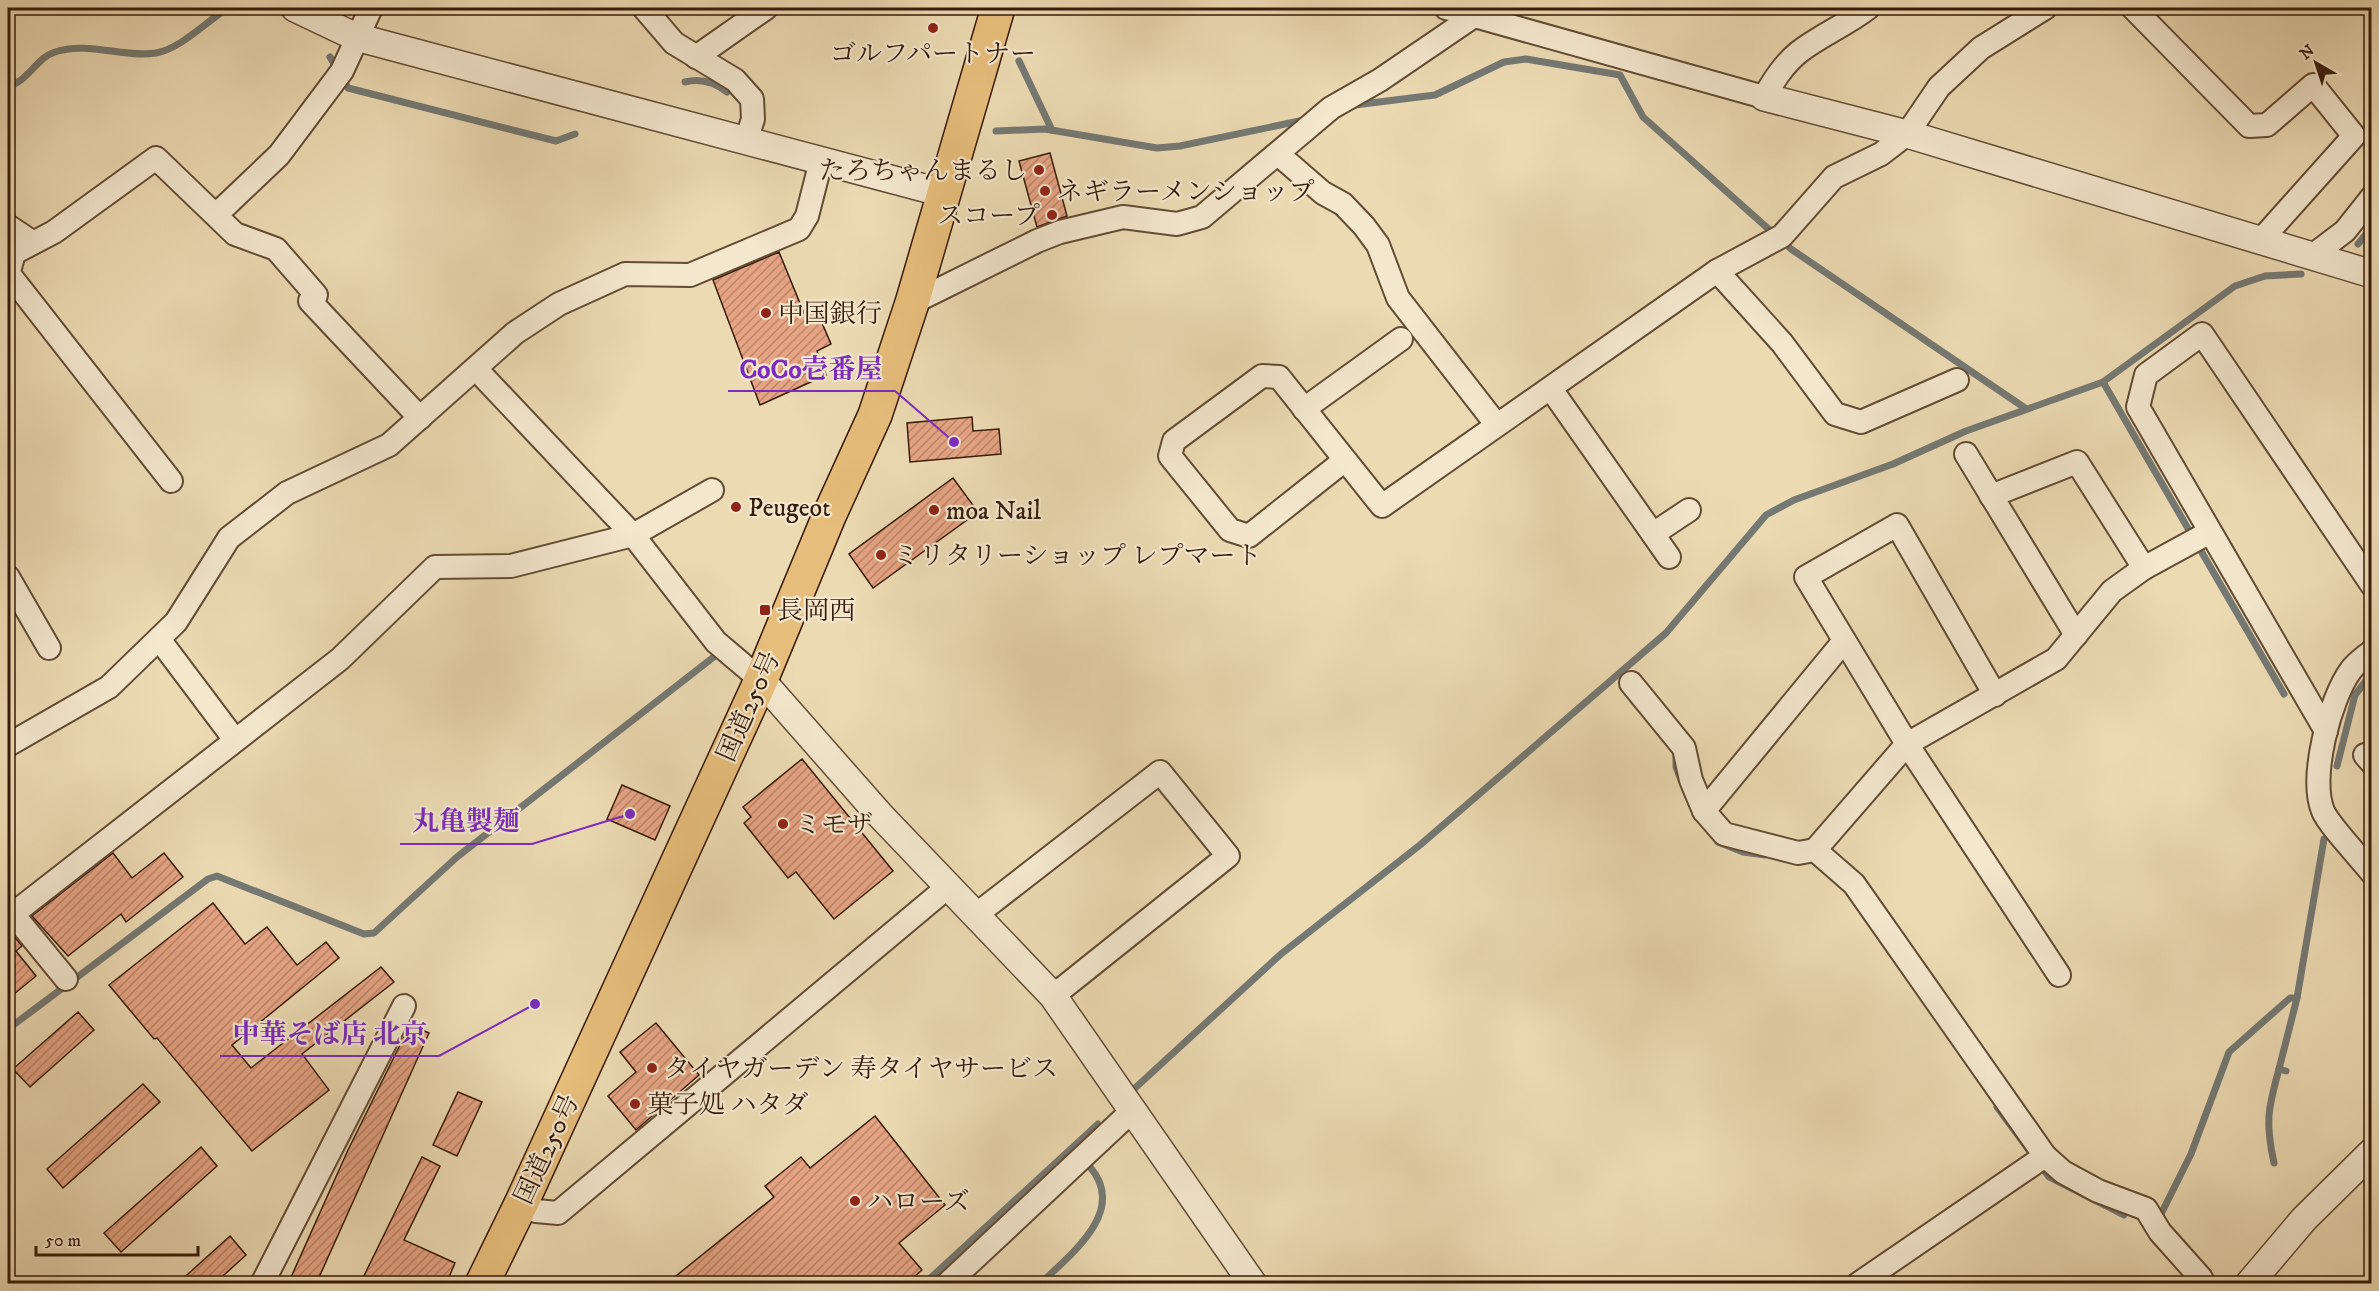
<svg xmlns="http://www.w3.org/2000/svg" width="2379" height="1291" viewBox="0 0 2379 1291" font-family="'IM FELL DW Pica','Noto Serif JP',serif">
  <defs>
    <pattern id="building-hatch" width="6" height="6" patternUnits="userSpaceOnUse" patternTransform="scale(1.5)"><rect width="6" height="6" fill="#e6a484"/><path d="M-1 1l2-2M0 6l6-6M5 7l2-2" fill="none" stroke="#bb856a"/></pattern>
  </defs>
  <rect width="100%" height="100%" fill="#ecdab3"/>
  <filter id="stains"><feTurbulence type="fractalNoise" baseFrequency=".00333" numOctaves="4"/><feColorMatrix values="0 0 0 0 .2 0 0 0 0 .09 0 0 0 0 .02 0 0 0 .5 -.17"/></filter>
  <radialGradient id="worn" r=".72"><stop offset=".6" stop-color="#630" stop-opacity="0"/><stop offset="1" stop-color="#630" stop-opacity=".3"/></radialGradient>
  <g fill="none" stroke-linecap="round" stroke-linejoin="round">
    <g stroke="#757973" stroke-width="7">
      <polyline points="330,57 348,88 556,141 575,134"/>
      <polyline points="1019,61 1052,130"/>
      <path d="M685,82C701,78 714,82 727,92"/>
      <path d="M8,86C28,82 36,58 55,52C88,41 123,58 156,53C179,49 203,25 222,12"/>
      <polyline points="1355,105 1435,95 1504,62 1526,59 1620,75 1643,117 1791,249 2025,408"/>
      <polyline points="996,131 1045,129 1157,148 1180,146 1304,120"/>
      <polyline points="2358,244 2372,227"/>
      <polyline points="2103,382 2284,694"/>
      <polyline points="1676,756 1676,767 1681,780"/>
      <polyline points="2337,766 2355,695 2372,673"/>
      <polyline points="1718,842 1743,852 1765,855"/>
      <polyline points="8,1029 208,879 217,876 364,934 374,933 457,857 715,656"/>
      <polyline points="2286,1071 2279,1069 2297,998 2324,839"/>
      <polyline points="1134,1089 1281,954 1420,845 1666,633 1766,515 1794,500 1893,464 1966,431 2103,382 2235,286 2265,276 2301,274"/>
      <polyline points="1997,1107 2049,1177 2124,1215"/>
      <path d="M2274,1163C2265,1122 2268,1109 2279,1069"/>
      <polyline points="2161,1214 2191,1154 2229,1052 2290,998 2297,998"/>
      <polyline points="924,1284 1098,1124"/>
      <path d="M1040,1284C1071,1254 1128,1211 1090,1167"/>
    </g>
  </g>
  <g fill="url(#building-hatch)" stroke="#371b0a" stroke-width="1.5">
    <polygon points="1050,153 1067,216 1037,227 1019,161"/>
    <polygon points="779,252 804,313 816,309 831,344 817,351 826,375 760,405 713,280"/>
    <polygon points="972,417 973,431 999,429 1001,454 910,462 907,423"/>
    <polygon points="953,478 978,512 873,588 849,554"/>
    <polygon points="802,759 893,871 834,919 796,872 788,878 744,823 751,817 743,807"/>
    <polygon points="622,785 670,806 655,840 607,819"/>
    <polygon points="113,853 132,878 164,853 183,877 126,922 121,914 68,956 32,916"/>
    <polygon points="213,903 245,944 267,927 297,965 326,942 339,958 232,1045 251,1068 381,967 394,982 302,1054 329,1090 252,1151 157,1038 154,1039 109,985"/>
    <polygon points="9,930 22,946 16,951 36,976 8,999"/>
    <polygon points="78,1012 94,1030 30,1087 13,1069"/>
    <polygon points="656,1023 699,1075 636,1130 608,1096 636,1072 620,1052"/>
    <polygon points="410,1025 429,1033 316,1284 288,1284 348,1150"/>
    <polygon points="143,1084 160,1102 63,1188 47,1169"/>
    <polygon points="458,1092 482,1102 457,1156 433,1145"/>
    <polygon points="875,1116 945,1205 899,1243 922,1270 906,1284 666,1284 774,1197 765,1186 801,1157 810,1168"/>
    <polygon points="201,1147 217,1166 121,1252 104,1233"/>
    <polygon points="422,1157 440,1166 404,1240 455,1263 446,1284 360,1284"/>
    <polygon points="230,1236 246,1255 214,1284 177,1284"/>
  </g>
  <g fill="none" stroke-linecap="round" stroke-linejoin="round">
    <g stroke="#644b34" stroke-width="26">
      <g id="minor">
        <polyline points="644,8 674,43 735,80 752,99 753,119 746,141"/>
        <path d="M1446,8L1764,97C1774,80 1784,64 1799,52C1821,35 1846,25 1868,8"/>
        <polyline points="2133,8 2249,126 2267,125 2313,85 2354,136 2261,240"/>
        <polyline points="696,57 766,8"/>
        <polyline points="1278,154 1323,193 1343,204 1364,226 1378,245 1398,298 1496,424"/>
        <polyline points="216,215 279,155 342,71 371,8"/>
        <polyline points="8,226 32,242"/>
        <polyline points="2312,256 2345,231 2372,197"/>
        <polyline points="1717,271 1782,343 1835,414 1861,422 1957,380"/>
        <polyline points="9,274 171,481"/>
        <polyline points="8,275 14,253 54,232 156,158 235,234 276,249 316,295 310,301 420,418"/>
        <polyline points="912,303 1037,241 1060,232 1123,217 1177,224 1202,217 1331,108 1380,80 1474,16 1481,8"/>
        <polyline points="477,370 633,535 716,642 761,680"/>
        <polyline points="1551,389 1669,557"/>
        <polyline points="1304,409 1401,339"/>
        <polyline points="1966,454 2076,635"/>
        <polyline points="1345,460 1249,536 1230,530 1170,456 1174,441 1262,376 1279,377 1382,506 1717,271 1782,236 1834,177 1881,154 1907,134 1939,87 1981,48 2045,8"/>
        <polyline points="1991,496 2077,462 2144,568"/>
        <polyline points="1653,534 1689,510"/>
        <polyline points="8,577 49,648"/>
        <polyline points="159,639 235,740"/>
        <polyline points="1844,641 1704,811 1724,834 1798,853 1815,850 1854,884 2045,1156"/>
        <path d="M2372,651C2365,657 2356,663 2351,670C2330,698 2309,778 2323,811C2328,824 2361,859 2372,873"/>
        <polyline points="1631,683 1684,748 1691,780 1704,811"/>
        <polyline points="1995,695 1897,525 1806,577 1907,744 2059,975"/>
        <polyline points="2326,731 2138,407 2146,375 2202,334 2372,585"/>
        <polyline points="8,745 109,687 176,622 229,538 287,493 389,445 515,333 559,304 625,274 690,275 799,229 807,216 821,161"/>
        <polyline points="2365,755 2372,763"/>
        <polyline points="1815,850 1907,744 2056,659 2112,591 2144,568 2210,532"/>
        <polyline points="8,908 66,979"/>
        <polyline points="13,914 340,659 435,567 511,566 633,535 712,490"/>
        <polyline points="977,914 1160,772 1228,856 1053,996"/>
        <polyline points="521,1204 536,1211 558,1213 949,886"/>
        <polyline points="262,1284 404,1006"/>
        <polyline points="947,1284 1133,1110"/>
        <polyline points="1858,1284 2045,1156 2063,1172 2098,1191 2146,1209 2160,1232 2201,1278 2196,1284"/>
      </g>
    </g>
    <g stroke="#644b34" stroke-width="30">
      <g id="tertiary">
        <polyline points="295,8 356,37 943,193"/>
        <polyline points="1764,97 1907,134 2372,274"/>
        <polyline points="761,680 879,814 1053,996 1253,1284"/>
        <polyline points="2249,1284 2304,1219 2372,1152"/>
      </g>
    </g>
    <g stroke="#371b0a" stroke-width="36">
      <polyline id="trunk" points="482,1284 521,1204 761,680 829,516 875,415 912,303 998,8"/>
    </g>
    <use href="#minor" stroke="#f3e7ce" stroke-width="22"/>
    <use href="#tertiary" stroke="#f3e7ce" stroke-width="27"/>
    <use href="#trunk" stroke="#e6bd7a" stroke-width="33"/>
  </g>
  <g fill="#8f2418" stroke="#f3e7ce" stroke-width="2">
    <circle cx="933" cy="28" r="6"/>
    <circle cx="1039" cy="170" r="6"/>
    <circle cx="1045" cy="191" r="6"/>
    <circle cx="1052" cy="215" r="6"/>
    <circle cx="766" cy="313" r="6"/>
    <circle cx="736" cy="507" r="6"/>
    <circle cx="934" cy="510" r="6"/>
    <circle cx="881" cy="555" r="6"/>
    <rect x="759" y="604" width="12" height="12" rx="3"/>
    <circle cx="783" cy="824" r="6"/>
    <circle cx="652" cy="1068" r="6"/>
    <circle cx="635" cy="1104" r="6"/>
    <circle cx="855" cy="1201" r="6"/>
  </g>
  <g text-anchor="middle" stroke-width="4.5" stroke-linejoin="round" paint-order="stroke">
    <g font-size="26" fill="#371b0a" stroke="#f3e7ce" text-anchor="start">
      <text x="933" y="62" text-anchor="middle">ゴルフパートナー</text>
      <text x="1027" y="179" text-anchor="end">たろちゃんまるし</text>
      <text x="1057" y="200">ネギラーメンショップ</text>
      <text x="1040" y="224" text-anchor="end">スコープ</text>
      <text x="778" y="322">中国銀行</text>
      <text x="748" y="516">Peugeot</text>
      <text x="946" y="519">moa Nail</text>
      <text x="893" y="564">ミリタリーショップ レプマート</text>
      <text x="777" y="619">長岡西</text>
      <text x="795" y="833">ミモザ</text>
      <text x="664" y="1077">タイヤガーデン 寿タイヤサービス</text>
      <text x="647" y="1113">菓子処 ハタダ</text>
      <text x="867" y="1210">ハローズ</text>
    </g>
    <g font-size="26" fill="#371b0a" stroke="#f3e7ce">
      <text transform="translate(748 706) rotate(-66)" y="9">国道250号</text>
      <text transform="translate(546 1149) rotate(-65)" y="9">国道250号</text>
    </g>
  </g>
  <path fill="none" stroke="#7b2cbf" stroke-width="2" d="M954 442L895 391H728M630 814L532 844H400M535 1004L439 1056H220"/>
  <g fill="#7b2cbf" stroke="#f3e7ce" stroke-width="2">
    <circle cx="954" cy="442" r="6"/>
    <circle cx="630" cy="814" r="6"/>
    <circle cx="535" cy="1004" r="6"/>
  </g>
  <g font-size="27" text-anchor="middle" font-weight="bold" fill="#7b2cbf" stroke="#f3e7ce" stroke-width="4.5" stroke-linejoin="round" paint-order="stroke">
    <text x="811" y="378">CoCo壱番屋</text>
    <text x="466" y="830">丸亀製麺</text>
    <text x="330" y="1043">中華そば店 北京</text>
  </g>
  <rect width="2379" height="1291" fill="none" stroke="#ecdab3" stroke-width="30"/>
  <rect x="9" y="9" width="2361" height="1273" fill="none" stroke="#371b0a" stroke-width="3"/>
  <rect x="15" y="15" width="2349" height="1261" fill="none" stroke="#371b0a" stroke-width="1.5"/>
  <g transform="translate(2316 63) rotate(321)" stroke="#f3e7ce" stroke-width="4.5" paint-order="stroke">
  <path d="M0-4.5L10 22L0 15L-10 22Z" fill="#371b0a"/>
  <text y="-9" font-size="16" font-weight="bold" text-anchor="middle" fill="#371b0a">N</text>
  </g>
  <path d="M36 1246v9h162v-9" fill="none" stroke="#371b0a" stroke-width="3"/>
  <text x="45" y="1246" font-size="18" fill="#371b0a" stroke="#f3e7ce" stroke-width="4.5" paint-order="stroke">50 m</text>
  <rect width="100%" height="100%" filter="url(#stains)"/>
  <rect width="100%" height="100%" fill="url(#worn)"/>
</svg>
